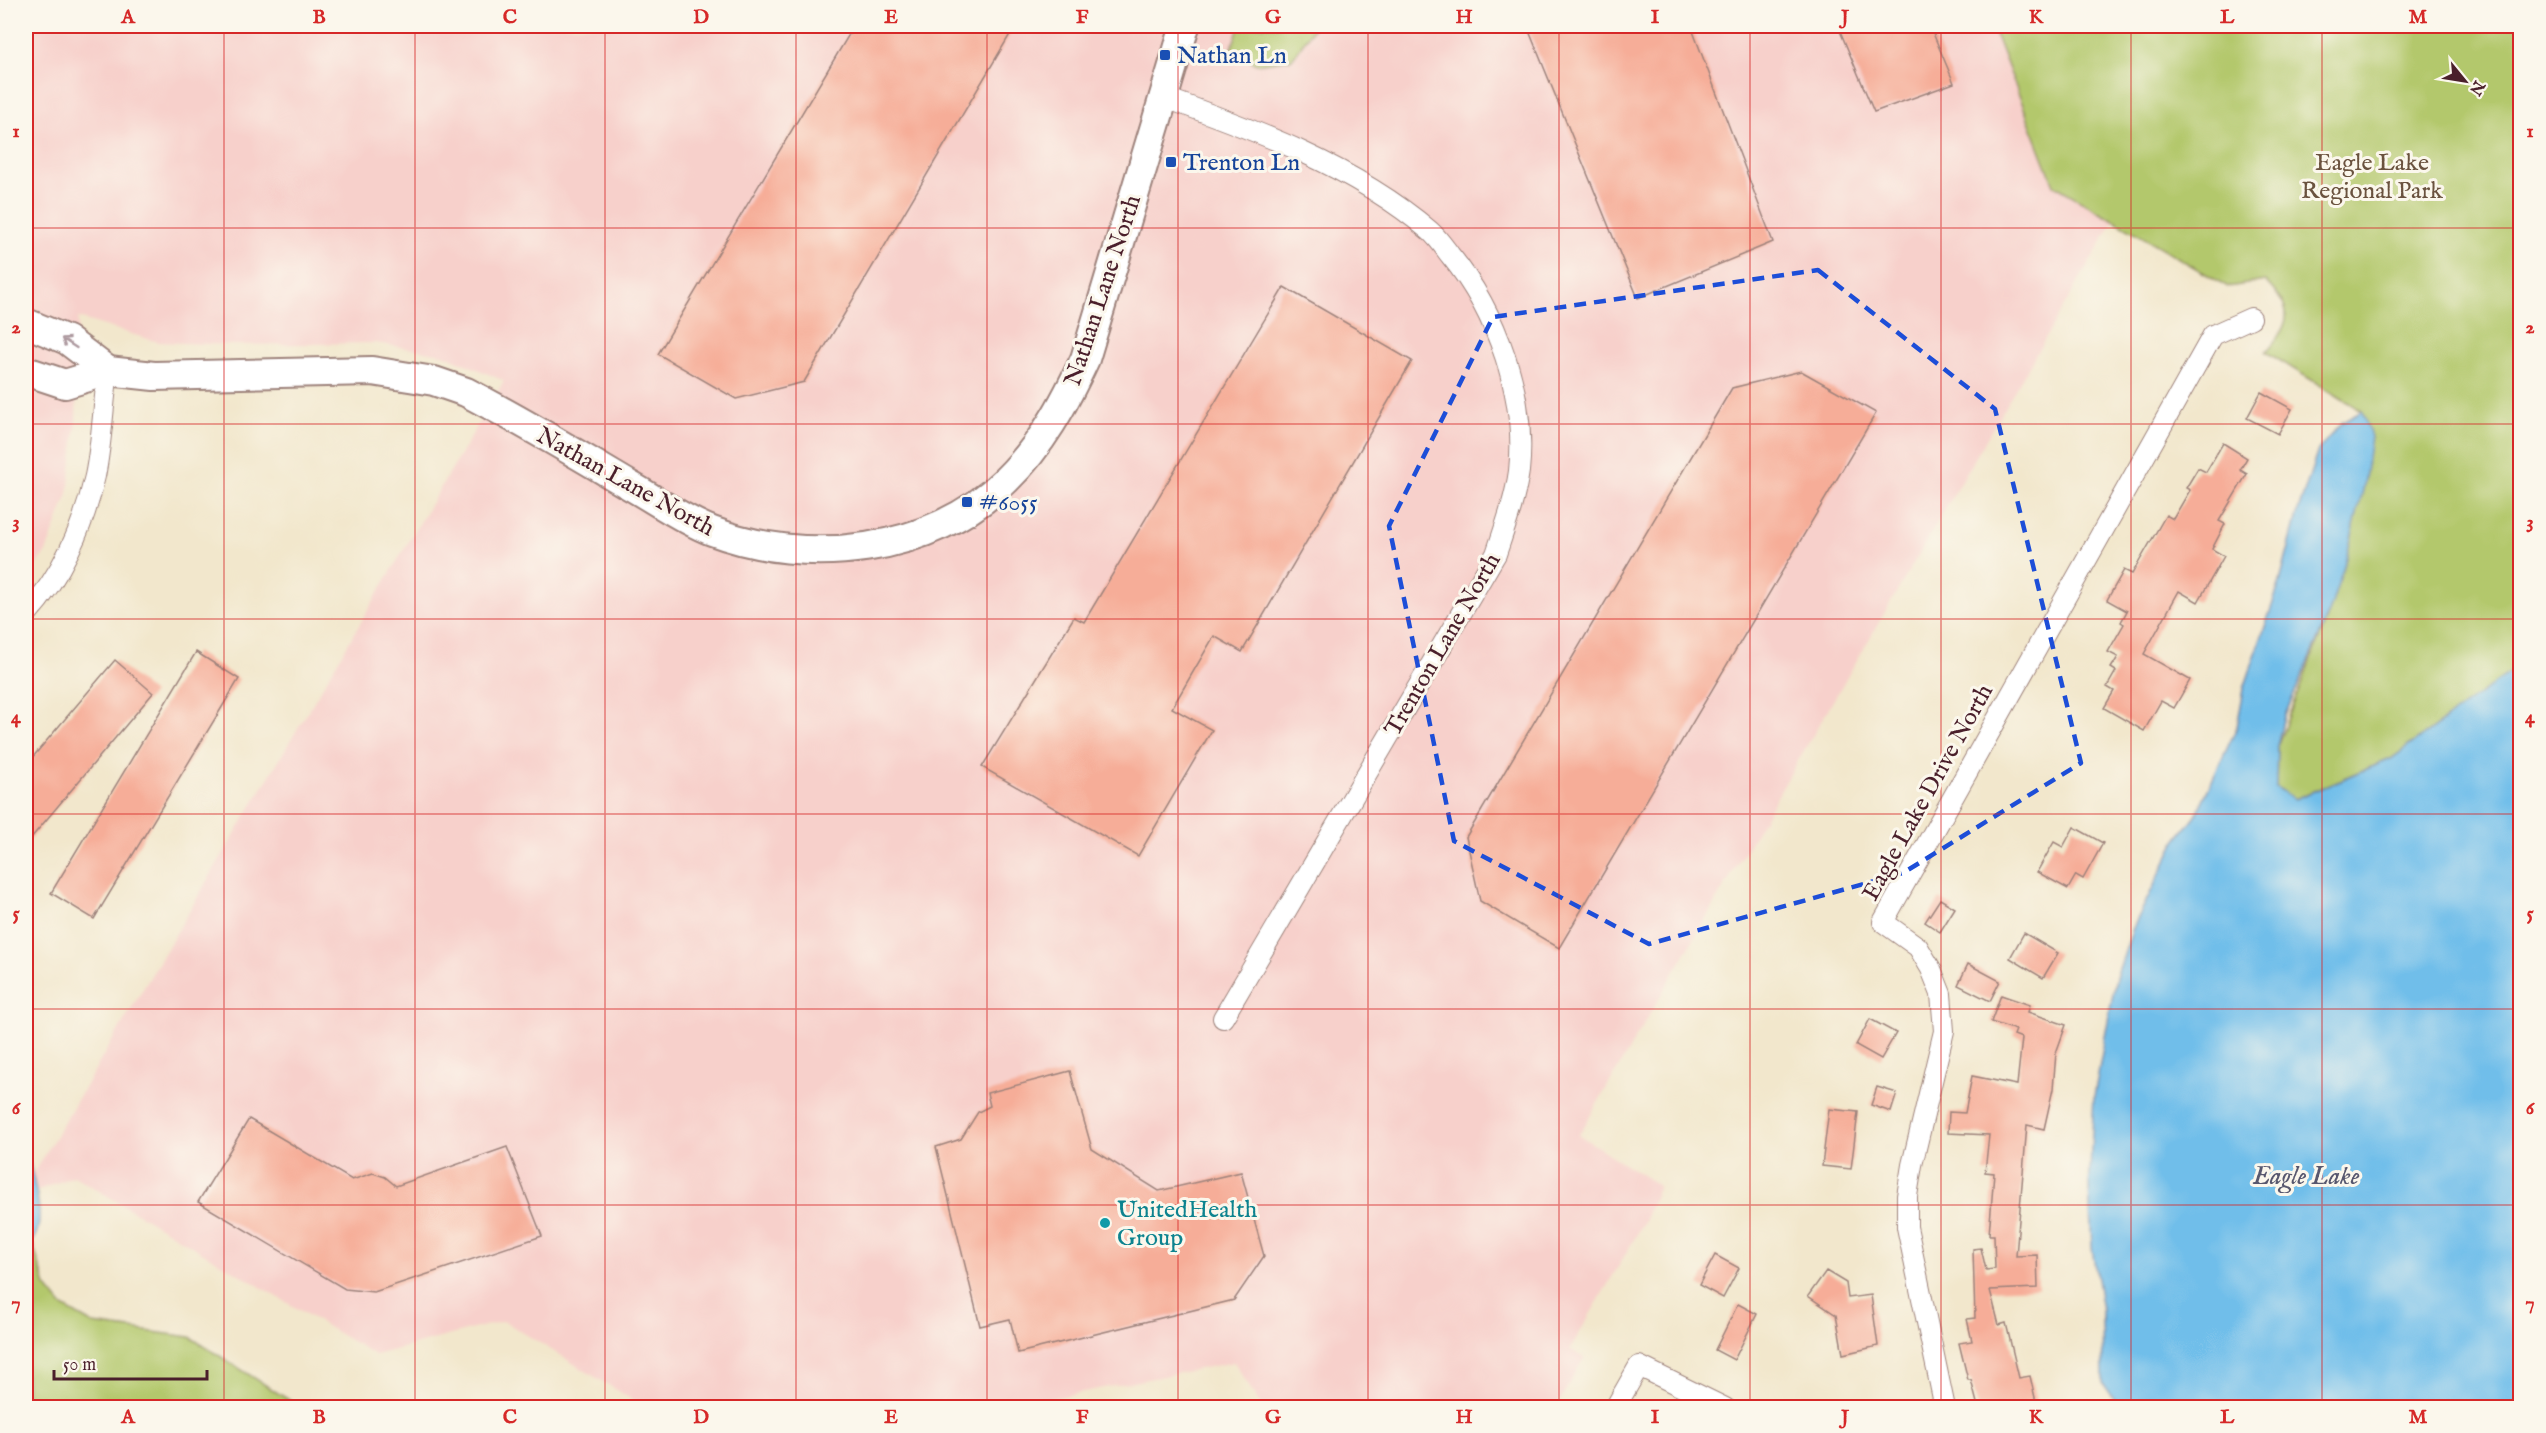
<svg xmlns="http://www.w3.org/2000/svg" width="2546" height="1433" viewBox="0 0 2546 1433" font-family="'IM FELL English',serif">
  <rect width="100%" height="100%" fill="#fbf7ec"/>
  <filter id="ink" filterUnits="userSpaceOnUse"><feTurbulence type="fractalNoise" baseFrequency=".0167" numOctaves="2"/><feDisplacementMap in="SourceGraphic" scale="12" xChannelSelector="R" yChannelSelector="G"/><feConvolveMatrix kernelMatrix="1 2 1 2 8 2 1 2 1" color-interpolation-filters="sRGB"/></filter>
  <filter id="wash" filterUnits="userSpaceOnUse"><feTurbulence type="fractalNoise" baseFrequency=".008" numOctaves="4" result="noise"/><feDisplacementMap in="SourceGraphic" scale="24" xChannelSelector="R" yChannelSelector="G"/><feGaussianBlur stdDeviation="1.35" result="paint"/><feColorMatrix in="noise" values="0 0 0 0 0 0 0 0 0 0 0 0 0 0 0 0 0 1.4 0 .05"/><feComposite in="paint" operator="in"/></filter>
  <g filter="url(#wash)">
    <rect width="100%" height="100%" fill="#f2e7cc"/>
    <polygon fill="#f7d0cb" points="26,26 1992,26 2054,185 2115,219 1579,1135 1659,1186 1643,1224 1570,1349 1584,1358 1556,1407 1262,1407 1234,1362 1008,1407 644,1407 504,1321 375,1355 74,1176 26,1195 26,1186 504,381 443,354 376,343 234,345 158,342 78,318 76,425 68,494 46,552 26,579"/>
    <g fill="#b3c86c" stroke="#7e744c" stroke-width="1.5">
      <polygon points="1240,26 1315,26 1292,59 1256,64 1231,49"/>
      <path d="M1992,26H2520V665L2391,759L2294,799L2276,787L2277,746L2329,613L2362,411L2266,352C2292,321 2294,311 2265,281L2228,287L2054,185Z"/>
      <polygon points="32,1242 46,1286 63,1307 93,1324 190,1337 300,1407 26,1407 26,1246"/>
    </g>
    <g fill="#70beea" stroke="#5d6e8a" stroke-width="1.5">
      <polygon points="2362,411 2371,437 2364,486 2346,559 2329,613 2283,720 2277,746 2276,787 2295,799 2391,759 2520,665 2520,1407 2120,1407 2103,1383 2102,1310 2092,1248 2089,1189 2094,1096 2116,978 2133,928 2176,841 2196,815 2237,727 2244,689 2280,582 2299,508 2318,450 2341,423"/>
      <path d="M26,1150C31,1174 53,1230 26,1246Z"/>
    </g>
    <g id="blocks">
      <g fill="#f6ad98">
        <polygon points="854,26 1015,26 804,382 736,399 658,354"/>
        <polygon points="1527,26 1691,26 1773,242 1638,298"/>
        <polygon points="1838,26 1930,26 1954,83 1874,112"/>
        <polygon points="1284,287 1412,361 1242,652 1214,636 1172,708 1212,730 1138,856 982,767 1074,617 1084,622"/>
        <polygon points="1801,371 1876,413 1559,948 1480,901 1466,837 1732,388"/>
        <polygon points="2261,392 2292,409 2278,434 2247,418"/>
        <polygon points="2223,443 2247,458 2240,470 2247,474 2219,521 2225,524 2212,549 2224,556 2198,602 2179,591 2144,654 2190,680 2174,708 2161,701 2144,731 2104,708 2114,691 2107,687 2116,671 2111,668 2118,657 2108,652 2124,624 2121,622 2127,611 2107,600 2124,570 2132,574 2166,515 2173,519 2190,490 2186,488 2198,468 2206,472"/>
        <polygon points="196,652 239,679 94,919 51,893"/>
        <polygon points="115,660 153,693 26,844 26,765"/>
        <polygon points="2074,827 2103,843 2083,879 2076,875 2068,889 2037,872 2054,842 2063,847"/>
        <polygon points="1940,899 1955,908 1940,932 1925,922"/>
        <polygon points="2024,933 2058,953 2043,978 2010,958"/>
        <polygon points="1968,964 2000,981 1990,1001 1958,985"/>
        <polygon points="2001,995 2030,1005 2028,1012 2066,1025 2056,1053 2053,1089 2044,1129 2027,1125 2016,1256 2037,1255 2038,1288 1990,1290 1999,1325 2006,1323 2019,1378 2030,1376 2036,1402 2011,1407 1978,1407 1971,1380 1968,1380 1959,1343 1972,1341 1967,1319 1975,1318 1973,1249 1981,1248 1986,1270 1995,1269 1994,1235 1989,1235 1994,1173 1985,1172 1989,1135 1948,1133 1949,1112 1965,1113 1972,1076 2017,1085 2022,1038 2014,1035 2016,1030 1991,1022"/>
        <polygon points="1870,1019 1896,1033 1881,1059 1856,1045"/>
        <polygon points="1070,1071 1092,1149 1159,1191 1241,1172 1264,1256 1234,1300 1018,1353 1010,1319 980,1326 936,1147 961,1139 978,1112 990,1106 987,1093"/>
        <polygon points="1877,1087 1897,1093 1891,1112 1871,1105"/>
        <polygon points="1829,1109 1858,1112 1851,1169 1822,1166"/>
        <polygon points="249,1119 352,1180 373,1173 385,1177 396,1186 507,1147 542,1236 374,1292 345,1289 198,1202"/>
        <polygon points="1715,1255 1739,1268 1723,1298 1699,1285"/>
        <polygon points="1826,1271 1846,1283 1848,1298 1871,1295 1878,1346 1843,1354 1836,1315 1808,1296"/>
        <polygon points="1738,1304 1757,1314 1734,1360 1715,1350"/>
      </g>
    </g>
  </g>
  <g filter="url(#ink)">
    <use href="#blocks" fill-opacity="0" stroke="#9e837c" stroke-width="1.5"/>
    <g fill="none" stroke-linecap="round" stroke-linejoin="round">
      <g stroke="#9e837c" stroke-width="22">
        <g id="street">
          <path d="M1163,97C1255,130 1354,166 1430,231C1438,238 1444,247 1450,255C1497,312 1527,397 1519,471C1515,500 1505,527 1496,554L1223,1018"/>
          <path d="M26,615C61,577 84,526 95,476C102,442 103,406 108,371"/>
          <polyline points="1615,1408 1639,1366 1725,1408"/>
          <polyline points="1945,1408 1907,1227 1907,1196 1912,1165 1944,1031 1941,994 1931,969 1918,947 1883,922 2213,335 2251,318"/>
        </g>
      </g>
      <g stroke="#9e837c" stroke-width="32">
        <g id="secondary">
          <polyline points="26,323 67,340 108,371"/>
          <path d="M26,371L65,384L108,371L154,376L372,371L434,381L466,392C522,421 575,453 629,485C656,500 683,520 712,531C807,567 932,554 1006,480C1042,445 1064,404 1085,359L1185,26"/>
        </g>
      </g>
      <use href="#street" stroke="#fff" stroke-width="20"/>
      <use href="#secondary" stroke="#fff" stroke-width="28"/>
    </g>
    <defs><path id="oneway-shaft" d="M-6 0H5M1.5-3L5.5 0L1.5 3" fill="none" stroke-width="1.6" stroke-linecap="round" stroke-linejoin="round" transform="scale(1.5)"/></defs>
    <use stroke="#ae9aa0" href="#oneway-shaft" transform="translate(69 343) rotate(-147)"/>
  </g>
  <path fill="none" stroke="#1d4ed8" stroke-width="4.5" stroke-dasharray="12 8" stroke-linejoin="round" d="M1818,270L1995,409L2081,763L1903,873L1649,944L1454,841L1389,526L1493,317Z"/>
  <path fill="none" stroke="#d62828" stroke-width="1.5" stroke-opacity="0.55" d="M224,26V1408M415,26V1408M605,26V1408M796,26V1408M987,26V1408M1178,26V1408M1368,26V1408M1559,26V1408M1750,26V1408M1941,26V1408M2131,26V1408M2322,26V1408M26,228H2520M26,424H2520M26,619H2520M26,814H2520M26,1009H2520M26,1205H2520"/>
  <g fill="#1a4fb4" stroke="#fbf7ec" stroke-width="2">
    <rect x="1159" y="49" width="12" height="12" rx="3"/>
    <rect x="1165" y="156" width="12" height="12" rx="3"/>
    <rect x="961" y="496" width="12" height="12" rx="3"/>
  </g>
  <circle fill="#0f9aa8" stroke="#fbf7ec" stroke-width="2" cx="1105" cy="1223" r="6"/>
  <g text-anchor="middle" stroke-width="6" stroke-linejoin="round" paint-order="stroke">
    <g font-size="24" fill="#164399" stroke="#fbf7ec" text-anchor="start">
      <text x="1177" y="63">Nathan Ln</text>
      <text x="1183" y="170">Trenton Ln</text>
      <text x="979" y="510">#6055</text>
    </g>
    <g font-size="24" fill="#6a523e" stroke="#fbf7ec">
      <text x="2372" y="170">Eagle Lake<tspan x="2372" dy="28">Regional Park</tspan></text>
    </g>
    <g font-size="24" fill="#4a1f2b" stroke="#fbf7ec">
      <text transform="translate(1102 290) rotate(-72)" y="8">Nathan Lane North</text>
      <text transform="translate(626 481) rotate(29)" y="8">Nathan Lane North</text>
      <text transform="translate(1442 644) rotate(-60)" y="8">Trenton Lane North</text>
      <text transform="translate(1927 792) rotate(-61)" y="8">Eagle Lake Drive North</text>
    </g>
    <g font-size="24" fill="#0d838f" stroke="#fbf7ec" text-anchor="start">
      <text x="1117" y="1217">UnitedHealth<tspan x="1117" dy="28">Group</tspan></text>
    </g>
    <g font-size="26" font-style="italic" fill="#57576e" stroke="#fbf7ec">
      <text x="2306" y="1184">Eagle Lake</text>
    </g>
  </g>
  <rect width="2546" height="1433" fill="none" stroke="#fbf7ec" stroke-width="66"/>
  <g transform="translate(2465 81) rotate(120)" stroke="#fbf7ec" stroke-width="4.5" paint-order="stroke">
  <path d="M0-4.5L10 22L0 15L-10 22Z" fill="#4a1f2b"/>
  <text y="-9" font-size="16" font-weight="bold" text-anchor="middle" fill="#4a1f2b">N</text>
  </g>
  <path d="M54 1370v9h153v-9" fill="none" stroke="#4a1f2b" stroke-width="3"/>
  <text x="63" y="1370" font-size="18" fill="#4a1f2b" stroke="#fbf7ec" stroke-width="4.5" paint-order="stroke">50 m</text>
  <rect x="33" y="33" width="2480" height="1367" fill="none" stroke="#d62828" stroke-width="2"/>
  <g font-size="20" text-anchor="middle" font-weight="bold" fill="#d62828">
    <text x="128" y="23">A</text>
    <text x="319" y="23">B</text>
    <text x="510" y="23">C</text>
    <text x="701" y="23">D</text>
    <text x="891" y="23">E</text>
    <text x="1082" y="23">F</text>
    <text x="1273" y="23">G</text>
    <text x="1464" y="23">H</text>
    <text x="1655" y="23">I</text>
    <text x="1845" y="23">J</text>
    <text x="2036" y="23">K</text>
    <text x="2227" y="23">L</text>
    <text x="2418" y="23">M</text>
    <text x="16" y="137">1</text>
    <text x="2530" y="137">1</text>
    <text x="16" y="333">2</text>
    <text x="2530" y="333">2</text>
    <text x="16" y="528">3</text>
    <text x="2530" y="528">3</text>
    <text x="16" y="723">4</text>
    <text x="2530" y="723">4</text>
    <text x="16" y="919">5</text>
    <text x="2530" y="919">5</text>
    <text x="16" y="1114">6</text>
    <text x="2530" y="1114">6</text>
    <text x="16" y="1309">7</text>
    <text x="2530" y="1309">7</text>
    <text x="128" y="1423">A</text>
    <text x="319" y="1423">B</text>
    <text x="510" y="1423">C</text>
    <text x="701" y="1423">D</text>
    <text x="891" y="1423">E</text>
    <text x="1082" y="1423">F</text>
    <text x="1273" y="1423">G</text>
    <text x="1464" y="1423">H</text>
    <text x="1655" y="1423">I</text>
    <text x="1845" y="1423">J</text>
    <text x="2036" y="1423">K</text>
    <text x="2227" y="1423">L</text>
    <text x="2418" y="1423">M</text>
  </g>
</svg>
